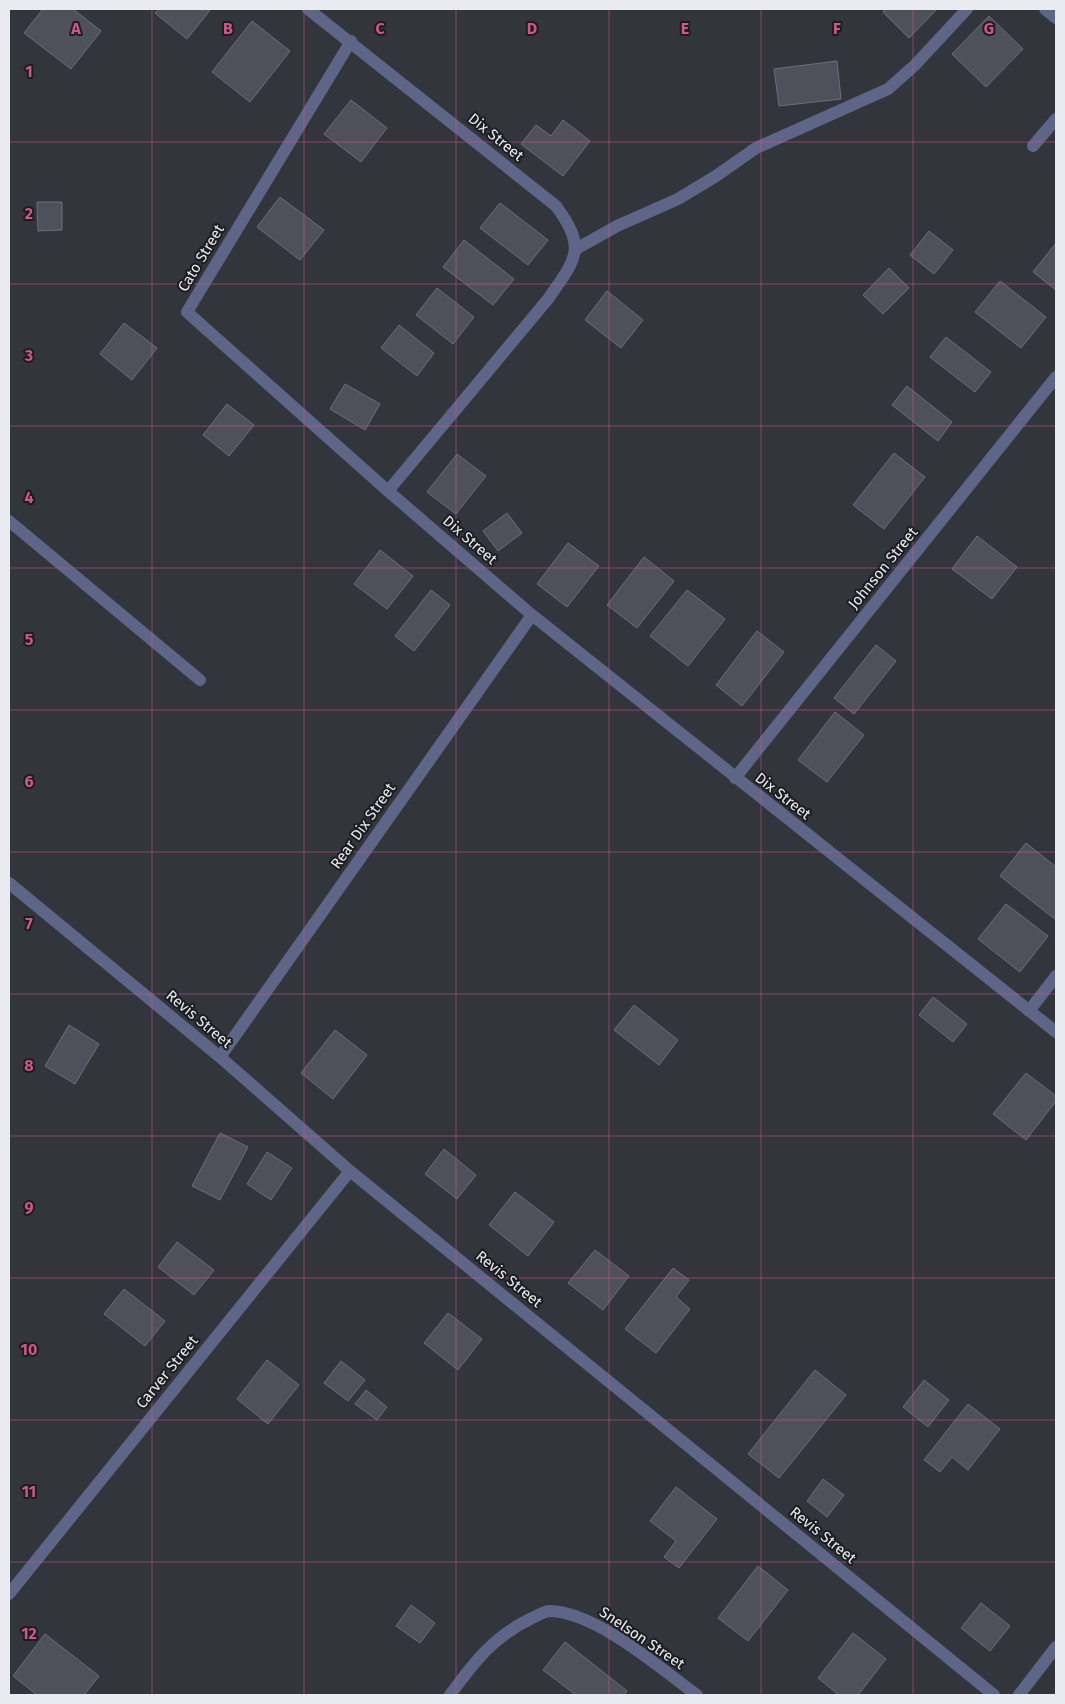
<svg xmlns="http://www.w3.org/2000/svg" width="1065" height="1704" viewBox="0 0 1065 1704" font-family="'Fira Sans',sans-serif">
  <rect width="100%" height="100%" fill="#33353d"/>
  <g fill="#4f515a" stroke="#6c6e78">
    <polygon points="43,9 73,9 101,31 71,69 24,33"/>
    <polygon points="159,9 211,9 187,39 155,13"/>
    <polygon points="886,9 937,9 909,38 883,12"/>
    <polygon points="989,16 1023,49 986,87 952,54"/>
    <polygon points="252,21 290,51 250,102 212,72"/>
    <polygon points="837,61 841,99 779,106 774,69"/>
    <polygon points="351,100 387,128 361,162 324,134"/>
    <polygon points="563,120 590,141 563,176 521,144 536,125 551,136"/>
    <polygon points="280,197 324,230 300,260 257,227"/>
    <polygon points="37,202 62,202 62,230 38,231"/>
    <polygon points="500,203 548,240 528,265 480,228"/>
    <polygon points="929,231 953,250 934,274 910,255"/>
    <polygon points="464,240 514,279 493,305 443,267"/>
    <polygon points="1056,243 1056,290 1033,272"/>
    <polygon points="889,268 909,288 883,314 863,295"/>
    <polygon points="1000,281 1046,317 1021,348 975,312"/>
    <polygon points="437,288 474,317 453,344 416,315"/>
    <polygon points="607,291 643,320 621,348 585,320"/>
    <polygon points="124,323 157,348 132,380 100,354"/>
    <polygon points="399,325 434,353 417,376 381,348"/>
    <polygon points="946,337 991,372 975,392 930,357"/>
    <polygon points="345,384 380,404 365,430 330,409"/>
    <polygon points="907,386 952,422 938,441 892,405"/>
    <polygon points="227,404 254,425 229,456 203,435"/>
    <polygon points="894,453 925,477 884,529 853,505"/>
    <polygon points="457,454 486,476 456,514 427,492"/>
    <polygon points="507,513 522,533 498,551 483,531"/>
    <polygon points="977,536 1017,567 992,599 952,569"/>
    <polygon points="568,543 599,566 567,607 537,584"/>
    <polygon points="380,550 413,576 387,609 354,584"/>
    <polygon points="644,557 674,581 637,628 607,605"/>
    <polygon points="431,590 450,605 414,651 395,636"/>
    <polygon points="687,590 725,619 688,666 650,636"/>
    <polygon points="757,631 784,652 742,706 716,685"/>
    <polygon points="876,645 896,661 854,714 834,698"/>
    <polygon points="835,712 864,735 827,782 798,760"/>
    <polygon points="1026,843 1056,867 1056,920 1000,876"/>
    <polygon points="1006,904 1048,936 1020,972 978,939"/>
    <polygon points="933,997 967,1024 953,1042 919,1015"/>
    <polygon points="634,1005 678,1040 659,1065 614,1030"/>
    <polygon points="69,1025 99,1044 75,1084 45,1066"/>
    <polygon points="335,1030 367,1055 333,1099 301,1073"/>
    <polygon points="1026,1073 1056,1096 1056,1101 1026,1140 993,1114"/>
    <polygon points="220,1133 248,1147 220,1200 192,1186"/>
    <polygon points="444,1149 476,1175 457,1199 425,1174"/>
    <polygon points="267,1152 292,1168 271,1200 247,1184"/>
    <polygon points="515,1192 554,1222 528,1256 489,1225"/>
    <polygon points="177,1242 214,1270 194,1295 158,1267"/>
    <polygon points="595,1250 629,1276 603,1310 568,1283"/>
    <polygon points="673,1268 689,1280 676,1297 690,1309 656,1353 625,1329"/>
    <polygon points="124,1289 165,1321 145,1346 104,1314"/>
    <polygon points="448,1313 482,1339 458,1370 424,1343"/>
    <polygon points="267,1360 299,1385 268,1424 237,1399"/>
    <polygon points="341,1361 365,1380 348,1401 324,1383"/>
    <polygon points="815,1370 846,1395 779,1478 748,1454"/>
    <polygon points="924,1380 949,1400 928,1427 903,1407"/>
    <polygon points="366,1390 387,1407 377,1420 355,1404"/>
    <polygon points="968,1404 1000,1429 968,1470 952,1457 940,1472 924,1460"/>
    <polygon points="823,1479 844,1495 827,1517 807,1501"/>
    <polygon points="676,1487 717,1519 679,1568 664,1557 676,1541 650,1521"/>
    <polygon points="758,1566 788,1590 748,1641 718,1618"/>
    <polygon points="981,1603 1010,1626 990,1651 961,1628"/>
    <polygon points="411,1605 435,1623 420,1643 396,1626"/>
    <polygon points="853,1633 886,1659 858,1695 839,1695 818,1678"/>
    <polygon points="45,1634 99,1676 84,1695 37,1695 13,1676"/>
    <polygon points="565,1642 627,1691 624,1695 576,1695 543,1670"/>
  </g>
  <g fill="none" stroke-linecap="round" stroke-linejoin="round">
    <g stroke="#5f6587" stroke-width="12">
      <path d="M308,9L556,206C588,249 575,260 548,299L388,491"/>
      <polyline points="1045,9 1056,18"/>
      <polyline points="351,41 187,312 388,491 532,615 1056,1032"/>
      <polyline points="1033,146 1056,119"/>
      <polyline points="576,249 617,226 678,199 716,176 756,148 888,89 915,65 967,9"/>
      <polyline points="9,521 200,680"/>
      <polyline points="735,778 1056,377"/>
      <polyline points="9,883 220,1057 350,1171 994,1695"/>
      <polyline points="1029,1011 1056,976"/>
      <polyline points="220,1057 532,615"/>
      <polyline points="9,1594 350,1171"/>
      <path d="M450,1695C474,1662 494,1636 532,1618C537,1616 544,1611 550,1611C596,1612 660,1668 697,1695"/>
      <polyline points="1019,1695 1056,1647"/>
    </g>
  </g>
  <path fill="none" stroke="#ce5788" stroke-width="1" stroke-opacity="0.55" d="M152,9V1695M304,9V1695M456,9V1695M609,9V1695M761,9V1695M913,9V1695M9,142H1056M9,284H1056M9,426H1056M9,568H1056M9,710H1056M9,852H1056M9,994H1056M9,1136H1056M9,1278H1056M9,1420H1056M9,1562H1056"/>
  <g text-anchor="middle" stroke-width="4" stroke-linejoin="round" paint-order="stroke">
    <g font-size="15" fill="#eaebf1" stroke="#1c1d20">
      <text transform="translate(496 137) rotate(39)" y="5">Dix Street</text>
      <text transform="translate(201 258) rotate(-59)" y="5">Cato Street</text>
      <text transform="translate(470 540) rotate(41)" y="5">Dix Street</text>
      <text transform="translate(883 568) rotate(-51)" y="5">Johnson Street</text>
      <text transform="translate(783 796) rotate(38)" y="5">Dix Street</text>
      <text transform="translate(363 826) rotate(-55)" y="5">Rear Dix Street</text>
      <text transform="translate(199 1019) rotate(40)" y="5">Revis Street</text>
      <text transform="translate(509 1279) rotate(39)" y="5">Revis Street</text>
      <text transform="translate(167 1372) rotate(-51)" y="5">Carver Street</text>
      <text transform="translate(823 1535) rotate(39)" y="5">Revis Street</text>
      <text transform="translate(642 1638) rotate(34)" y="5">Snelson Street</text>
    </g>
  </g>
  <g font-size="16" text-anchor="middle" font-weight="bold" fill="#ce5788" stroke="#1c1d20" stroke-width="4" stroke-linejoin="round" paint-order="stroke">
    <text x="76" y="34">A</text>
    <text x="228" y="34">B</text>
    <text x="380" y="34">C</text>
    <text x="532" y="34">D</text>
    <text x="685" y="34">E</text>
    <text x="837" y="34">F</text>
    <text x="989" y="34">G</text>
    <text x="29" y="77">1</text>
    <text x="29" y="219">2</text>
    <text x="29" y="361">3</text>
    <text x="29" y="503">4</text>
    <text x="29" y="645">5</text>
    <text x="29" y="787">6</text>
    <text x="29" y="929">7</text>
    <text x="29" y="1071">8</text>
    <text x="29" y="1213">9</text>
    <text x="29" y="1355">10</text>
    <text x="29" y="1497">11</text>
    <text x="29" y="1639">12</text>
  </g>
  <rect width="1065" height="1704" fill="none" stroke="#eaebf1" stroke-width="20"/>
</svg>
